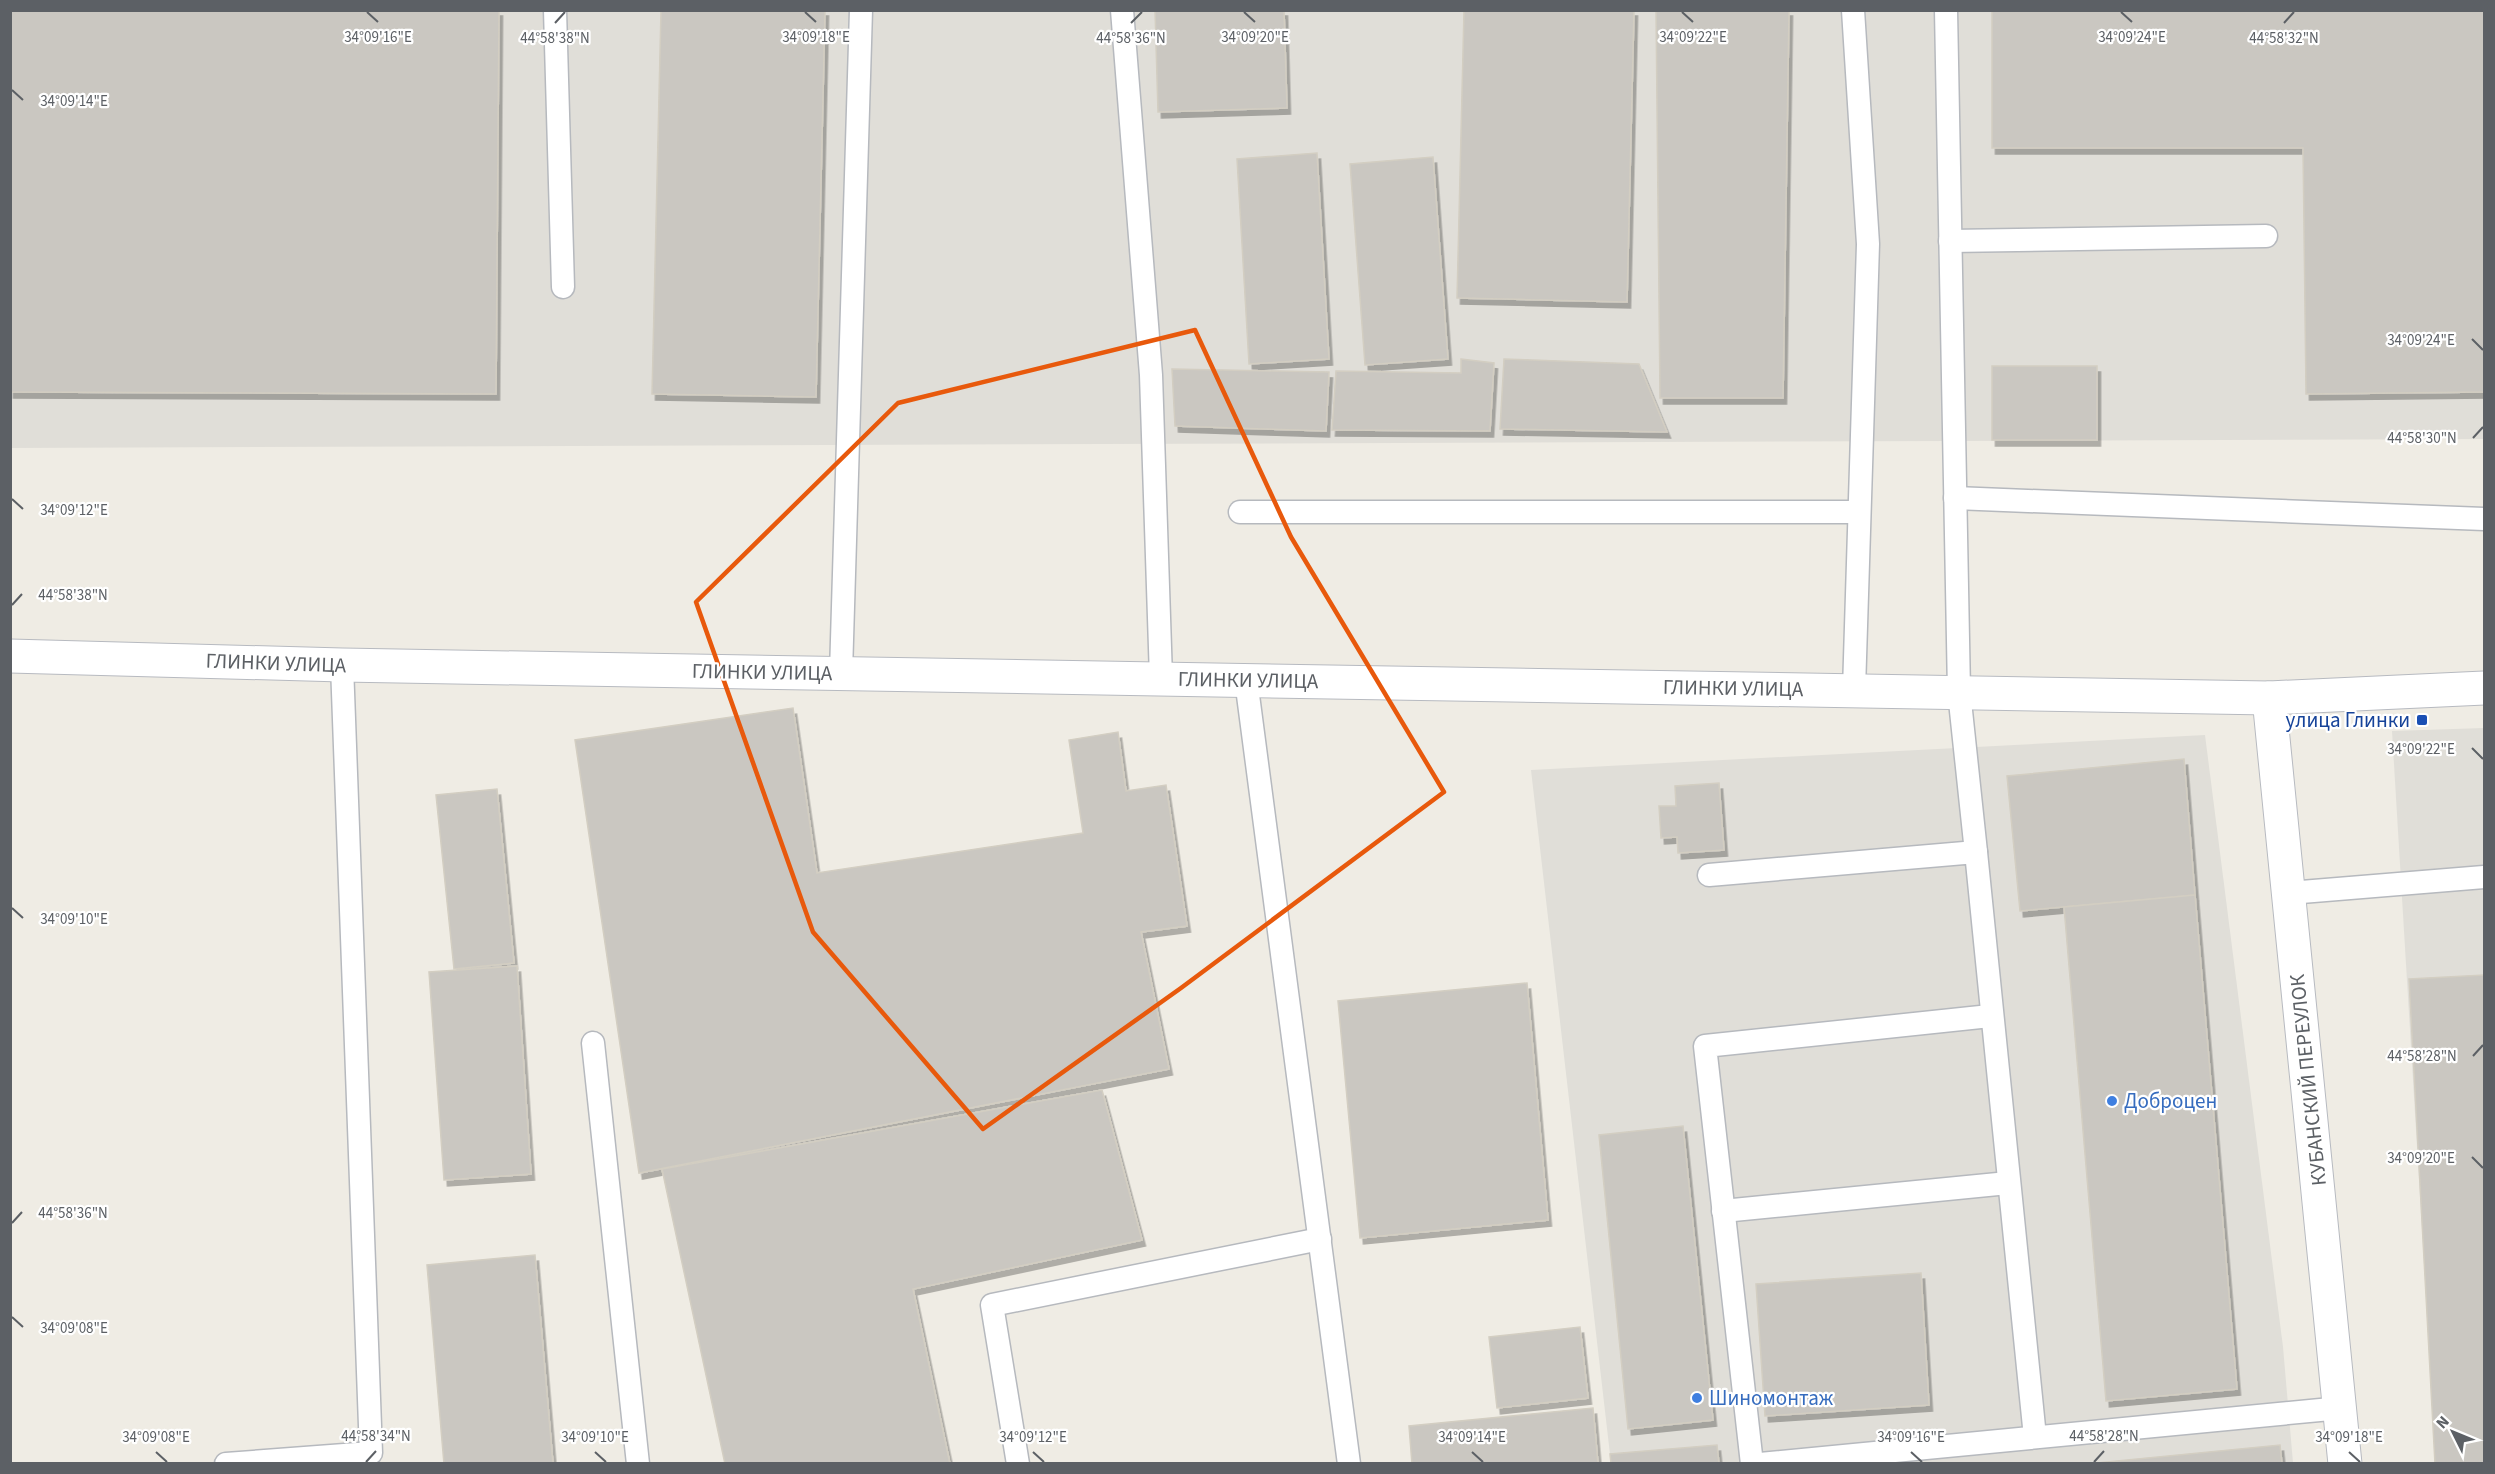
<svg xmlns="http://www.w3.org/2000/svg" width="2495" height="1474" viewBox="0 0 2495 1474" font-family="'Source Sans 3',sans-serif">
  <defs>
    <filter id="shadow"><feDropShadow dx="3.5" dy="6" stdDeviation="0" flood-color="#0004"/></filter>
  </defs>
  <rect width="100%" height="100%" fill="#efece4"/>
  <g fill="#e0ded8">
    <polygon points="10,11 2484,11 2484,439 11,448"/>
    <polygon points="2484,728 2484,1463 2436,1463 2392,731"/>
    <polygon points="2205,735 2283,1347 2293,1463 1611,1463 1531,770"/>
  </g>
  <g fill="#cac7c1" stroke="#d3cec2" stroke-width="1.5" filter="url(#shadow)">
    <polygon points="10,10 499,10 496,394 10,392"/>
    <polygon points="661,10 825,10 816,397 652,394"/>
    <polygon points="1155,10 1284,10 1287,108 1158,112"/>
    <polygon points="1464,10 1634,10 1627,302 1457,298"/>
    <polygon points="1656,10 1789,10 1783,398 1660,398"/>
    <polygon points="1992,10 2484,10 2484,392 2306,394 2303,148 1992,148"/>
    <polygon points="1317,153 1329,359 1249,364 1237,159"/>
    <polygon points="1433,157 1448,359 1365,365 1350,164"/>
    <polygon points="1461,359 1494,363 1490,431 1332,430 1336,371 1461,373"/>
    <polygon points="1504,359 1639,364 1667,432 1500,429"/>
    <rect x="1992" y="366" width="105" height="74"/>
    <polygon points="1172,369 1329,372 1326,431 1175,426"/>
    <polygon points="793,708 817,873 1083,833 1069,740 1118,732 1126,791 1166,785 1187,926 1141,932 1169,1069 639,1173 575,740"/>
    <polygon points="2184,759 2195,895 2020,911 2007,776"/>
    <polygon points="1719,783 1724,850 1678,853 1677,837 1661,838 1659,806 1676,806 1675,786"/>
    <polygon points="497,789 514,963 454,969 436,795"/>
    <polygon points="2195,895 2237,1389 2106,1401 2064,907"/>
    <polygon points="517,966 531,1174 444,1180 429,972"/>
    <polygon points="2484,975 2484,1464 2435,1464 2409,979"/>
    <polygon points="1527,983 1548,1220 1360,1238 1338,1001"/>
    <polygon points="1102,1090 1142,1240 913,1289 950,1464 725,1464 662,1169"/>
    <polygon points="1683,1126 1713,1420 1628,1429 1599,1135"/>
    <polygon points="535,1255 553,1464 444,1464 427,1265"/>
    <polygon points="1921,1273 1929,1405 1765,1416 1756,1284"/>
    <polygon points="1580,1327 1588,1398 1497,1408 1489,1337"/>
    <polygon points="1593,1408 1598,1464 1412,1464 1409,1426"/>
    <polygon points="1717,1445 1719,1464 1611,1464 1610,1454"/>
    <polygon points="2280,1445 2282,1464 2086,1464"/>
  </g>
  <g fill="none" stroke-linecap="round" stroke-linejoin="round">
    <g stroke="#b6b9be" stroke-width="25">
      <g id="lane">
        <polyline points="555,10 563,287"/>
        <polyline points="1122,10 1151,375 1161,678"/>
        <polyline points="1853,10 1868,244 1854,690"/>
        <polyline points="1946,10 1959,692 1976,852"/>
        <polyline points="1950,241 2266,236"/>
        <polyline points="1955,498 2484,519"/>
        <polyline points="1240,512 1859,512"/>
        <polyline points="841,673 861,10"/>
        <polyline points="1246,680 1349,1464"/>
        <polyline points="1709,875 1976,852 2035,1437"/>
        <polyline points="2289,893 2484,877"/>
        <polyline points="593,1043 638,1464"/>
        <polyline points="1723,1211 2008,1183"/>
        <polyline points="226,1464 371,1453 342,665"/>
        <polyline points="1018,1464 992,1305 1320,1239"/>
        <polyline points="1752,1464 1705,1046 1990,1016"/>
        <polyline points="1760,1464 2341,1408"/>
      </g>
    </g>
    <g stroke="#b7bac0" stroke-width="35">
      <g id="secondary">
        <polyline points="10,656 342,665 2269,698 2484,688"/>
        <polyline points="2269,698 2345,1464"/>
      </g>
    </g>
    <use href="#lane" stroke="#fff" stroke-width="22"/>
    <use href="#secondary" stroke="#fff" stroke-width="33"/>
  </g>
  <path fill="none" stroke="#e8590c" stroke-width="4.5" stroke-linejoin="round" d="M1195,330L1291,537L1444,792L1181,988L983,1129L813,932L696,602L898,403Z"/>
  <path fill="none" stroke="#5c6065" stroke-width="2" d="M367,12L378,22M805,12L816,22M1244,12L1255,22M1682,12L1693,22M2121,12L2132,22M555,23L565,12M1131,23L1142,12M2284,23L2294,12M12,90L23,100M2472,339L2483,350M2473,438L2483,427M12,499L23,509M12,605L22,594M2472,748L2483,759M12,908L23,918M2473,1056L2483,1045M2472,1157L2483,1168M12,1223L22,1212M12,1317L23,1327M156,1452L167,1462M595,1452L606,1462M1033,1452L1044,1462M1472,1452L1483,1462M1911,1452L1922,1462M2349,1452L2360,1462M366,1462L376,1451M2094,1462L2104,1451"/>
  <rect fill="#1a4fb4" stroke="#fff" stroke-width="2" x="2416" y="714" width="12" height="12" rx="3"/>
  <g fill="#3f7fe0" stroke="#fff" stroke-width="2">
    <circle cx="2112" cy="1101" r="6"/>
    <circle cx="1697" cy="1398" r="6"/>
  </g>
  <g text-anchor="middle" stroke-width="4.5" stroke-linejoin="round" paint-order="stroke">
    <g font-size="21" fill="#5c6065" stroke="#fff">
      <text transform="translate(276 663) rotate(2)" y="7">ГЛИНКИ УЛИЦА</text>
      <text transform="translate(762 672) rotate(1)" y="7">ГЛИНКИ УЛИЦА</text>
      <text transform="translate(1248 680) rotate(1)" y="7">ГЛИНКИ УЛИЦА</text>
      <text transform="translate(1733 688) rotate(1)" y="7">ГЛИНКИ УЛИЦА</text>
      <text transform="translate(2308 1080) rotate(-96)" y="7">КУБАНСКИЙ ПЕРЕУЛОК</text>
    </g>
    <g font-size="21" fill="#164399" stroke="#fff" text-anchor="end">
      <text x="2410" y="727">улица Глинки</text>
    </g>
    <g font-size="21" fill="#366cbe" stroke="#fff" text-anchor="start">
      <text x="2124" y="1108">Доброцен</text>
      <text x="1709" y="1405">Шиномонтаж</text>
    </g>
  </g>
  <g font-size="15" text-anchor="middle" fill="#5c6065" stroke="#fff" stroke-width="4.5" stroke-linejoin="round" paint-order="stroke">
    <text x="378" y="42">34°09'16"E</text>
    <text x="816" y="42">34°09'18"E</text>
    <text x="1255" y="42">34°09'20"E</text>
    <text x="1693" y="42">34°09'22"E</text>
    <text x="2132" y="42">34°09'24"E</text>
    <text x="555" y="43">44°58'38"N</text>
    <text x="1131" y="43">44°58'36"N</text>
    <text x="2284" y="43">44°58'32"N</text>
    <text x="74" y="106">34°09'14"E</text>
    <text x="2421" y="345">34°09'24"E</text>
    <text x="2422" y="443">44°58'30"N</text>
    <text x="74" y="515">34°09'12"E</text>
    <text x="73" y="600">44°58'38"N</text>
    <text x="2421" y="754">34°09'22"E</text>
    <text x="74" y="924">34°09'10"E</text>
    <text x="2422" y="1061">44°58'28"N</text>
    <text x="2421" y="1163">34°09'20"E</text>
    <text x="73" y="1218">44°58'36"N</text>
    <text x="74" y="1333">34°09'08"E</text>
    <text x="376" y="1441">44°58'34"N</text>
    <text x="2104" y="1441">44°58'28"N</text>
    <text x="156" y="1442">34°09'08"E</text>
    <text x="595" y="1442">34°09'10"E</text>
    <text x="1033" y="1442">34°09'12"E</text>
    <text x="1472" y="1442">34°09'14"E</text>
    <text x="1911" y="1442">34°09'16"E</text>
    <text x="2349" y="1442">34°09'18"E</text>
  </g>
  <rect width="2495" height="1474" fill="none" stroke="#5c6065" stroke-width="24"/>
  <g transform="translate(2453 1432) rotate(313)" stroke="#ffffff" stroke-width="4.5" paint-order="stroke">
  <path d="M0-4.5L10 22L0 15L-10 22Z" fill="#5c6065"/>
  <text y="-9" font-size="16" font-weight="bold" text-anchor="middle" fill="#5c6065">N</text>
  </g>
</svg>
